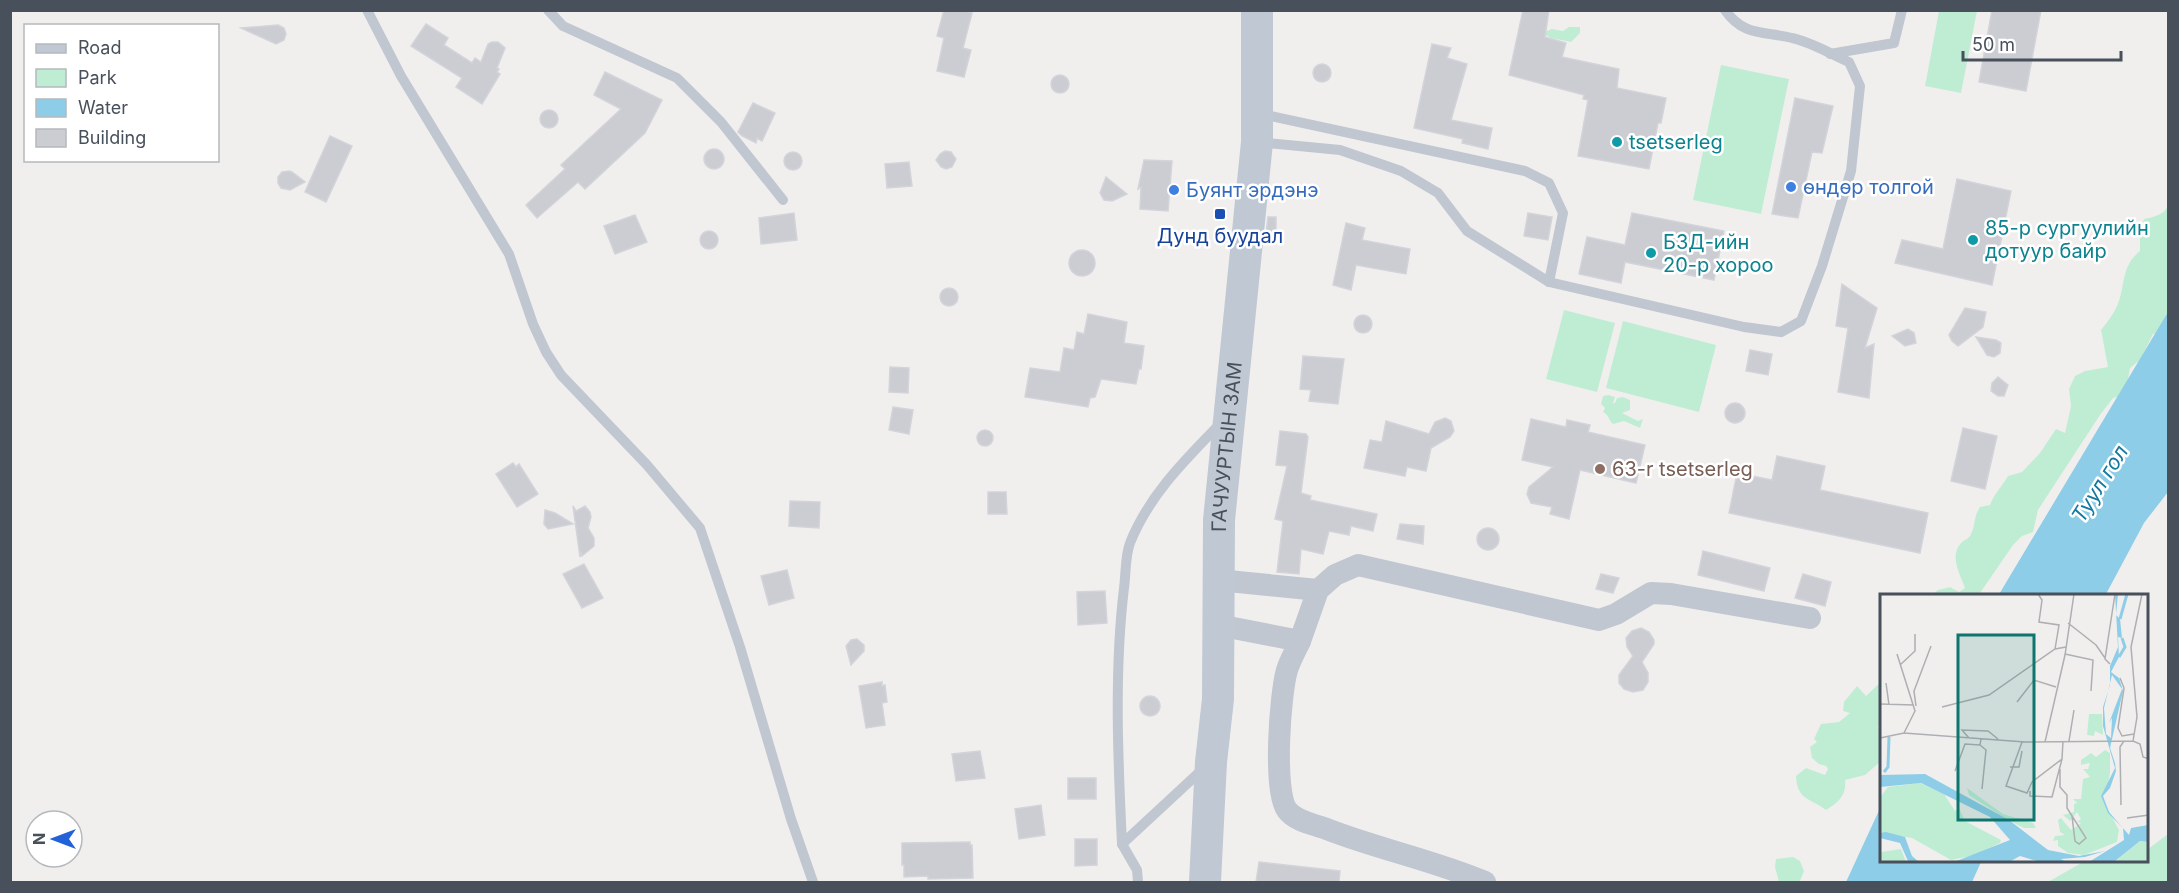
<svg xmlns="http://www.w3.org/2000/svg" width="2179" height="893" viewBox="0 0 2179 893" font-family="Inter,sans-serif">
  <rect width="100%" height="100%" fill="#f1efee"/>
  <g fill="#bfedd4">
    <polygon points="1939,11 1977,11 1961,93 1925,86"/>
    <polygon points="1569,27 1580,27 1580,33 1571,42 1551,38 1542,33 1552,29 1563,31"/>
    <polygon points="1721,65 1789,79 1761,214 1693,200"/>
    <path d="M2168,205V321L2163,333L2153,334L2140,360L2130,368L2125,395L2113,398L2100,415L2038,510L2033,532L2022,536L2013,545L1978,596H1931L1938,590L1950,587L1959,592L1965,588C1960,574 1949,556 1961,543C1965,539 1969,539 1971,534C1976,524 1973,518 1980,507L1990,505C1994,494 2002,486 2008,476L2022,472L2040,453L2056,429L2065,433L2071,406L2069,389L2075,376L2085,371L2108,367L2101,330C2107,322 2113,315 2117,306C2126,286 2120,267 2140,251V231L2144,219C2153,217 2165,215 2168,205Z"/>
    <polygon points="1564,310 1615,323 1597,392 1546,379"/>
    <polygon points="1623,321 1716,345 1699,412 1606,388"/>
    <path d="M1608,395L1615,397L1613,403H1615L1617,398L1623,397L1630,400V410L1622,413L1638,421L1643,419L1640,428L1624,421L1613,424C1608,419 1609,415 1603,412L1605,408L1601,404L1603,396Z"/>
    <path d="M1882,681V723L1878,727L1882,735L1880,762L1865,775L1845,780C1847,795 1838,803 1826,810C1810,798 1797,800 1796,776L1806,768L1825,775L1828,769L1826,766L1819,764L1812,758L1810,747L1817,742L1814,739L1821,724L1839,722L1850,713L1843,711L1844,702L1857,686L1866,696Z"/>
    <polygon points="2168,834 2168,882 2048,882 2083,862 2148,862 2148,849"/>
    <polygon points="1793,857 1800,861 1804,871 1800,881 1779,882 1775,867 1776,859"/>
  </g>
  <g fill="#8ecde8">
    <polygon points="2168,312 2168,492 2144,523 2105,596 1998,596"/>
    <polygon points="1882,804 1882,862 1981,862 1972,882 1846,882"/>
  </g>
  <g fill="#cbcdd3" stroke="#d3d4da" stroke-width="1.5">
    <polygon points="944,10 962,10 972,13 963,48 971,50 964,77 937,71 944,38 937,36"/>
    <polygon points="1523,10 1549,10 1545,37 1566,43 1562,57 1619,69 1617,88 1666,98 1661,123 1658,123 1649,169 1578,156 1588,100 1583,99 1584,95 1509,75"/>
    <polygon points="1992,10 2041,10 2026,91 1979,82"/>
    <polygon points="426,24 448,38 444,45 472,63 475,58 481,62 488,44 492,42 498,42 505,48 497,68 499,69 497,72 500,74 482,104 456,87 462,78 411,46"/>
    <polygon points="278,25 284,28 286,34 284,40 276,44 241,28"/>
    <polygon points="1432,44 1451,48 1447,58 1467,64 1451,120 1492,128 1488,149 1462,143 1463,139 1414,128"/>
    <circle cx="1322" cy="73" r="9"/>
    <polygon points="605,72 662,100 645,133 585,189 578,182 537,218 526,205 565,169 561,165 621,109 594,95"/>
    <circle cx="1060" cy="84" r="9"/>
    <polygon points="1795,98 1833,106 1822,153 1812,152 1798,218 1772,214"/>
    <polygon points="753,103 775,113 762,141 757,138 756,143 742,136 738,132"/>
    <circle cx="549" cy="119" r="9"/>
    <polygon points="330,136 352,146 326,202 305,192"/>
    <circle cx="714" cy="159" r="10"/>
    <polygon points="945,151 951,152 956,159 952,167 946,169 941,167 936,160 940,154"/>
    <circle cx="793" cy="161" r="9"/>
    <polygon points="1144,160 1172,161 1168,211 1140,209 1141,187 1138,189"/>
    <polygon points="909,162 912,186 887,188 885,164"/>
    <polygon points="289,171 292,172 305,182 290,190 281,188 278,183 278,177 282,172"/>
    <polygon points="1106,177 1127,194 1112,201 1104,200 1100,193"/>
    <polygon points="1957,179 2011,191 1992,285 1895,263 1902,240 1943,249"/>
    <polygon points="794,213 797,240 761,244 759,218"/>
    <polygon points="1528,213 1552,217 1548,240 1524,236"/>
    <polygon points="1632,213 1724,231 1714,280 1625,262 1621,283 1579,274 1587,237 1625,245"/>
    <polygon points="635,215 647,242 615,254 604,226"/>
    <polygon points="1268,217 1276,217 1276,235 1266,234"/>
    <polygon points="1346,223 1365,228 1362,240 1410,249 1406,274 1356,265 1351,290 1333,285"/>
    <circle cx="709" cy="240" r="9"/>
    <circle cx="1082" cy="263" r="13"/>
    <polygon points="1842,284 1877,308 1865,348 1874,344 1869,398 1838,392 1848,328 1836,326"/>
    <circle cx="949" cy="297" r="9"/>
    <polygon points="1965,308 1986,312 1983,327 1958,346 1952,341 1949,335"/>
    <polygon points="1088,314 1127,322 1124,343 1144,346 1141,369 1139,369 1136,384 1101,379 1095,397 1090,398 1088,407 1025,397 1030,368 1060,372 1064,348 1074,350 1077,332 1084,334"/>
    <circle cx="1363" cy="324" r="9"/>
    <polygon points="1908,329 1914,333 1916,343 1905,346 1892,336"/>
    <polygon points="1976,337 1996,340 2001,343 2000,353 1994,357 1987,355"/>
    <polygon points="1750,350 1772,354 1768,375 1746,371"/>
    <polygon points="1303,356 1344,359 1338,404 1309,401 1311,390 1300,389"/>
    <polygon points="890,367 909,368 908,393 889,392"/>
    <polygon points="1998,377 2008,385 2004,396 1998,396 1991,391 1992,383"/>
    <circle cx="1735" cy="413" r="10"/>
    <polygon points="893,407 913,410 909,434 889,430"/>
    <polygon points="1445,418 1451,421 1454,431 1450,437 1431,448 1426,471 1407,467 1405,476 1364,468 1370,440 1382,442 1386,421 1429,434 1435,422"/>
    <polygon points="1531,419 1566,427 1567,420 1590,425 1588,432 1645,445 1636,483 1580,470 1569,519 1550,514 1552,507 1531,503 1527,494 1529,487 1553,467 1522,460"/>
    <polygon points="1963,428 1997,436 1985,489 1951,481"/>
    <circle cx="985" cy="438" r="8"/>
    <polygon points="1280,431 1306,434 1308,437 1301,493 1311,496 1310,500 1377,514 1373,531 1351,526 1349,535 1329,531 1323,554 1301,549 1299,574 1277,572 1283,521 1275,519 1287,466 1276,465"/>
    <polygon points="1777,456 1825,466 1820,490 1928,513 1920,553 1729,513 1737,473 1772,480"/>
    <polygon points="513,463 516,467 519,464 538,494 517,507 496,474"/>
    <polygon points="988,492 1006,492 1007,514 988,514"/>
    <polygon points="790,501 820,502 819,528 789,526"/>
    <polygon points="573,506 576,511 585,506 590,512 591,517 588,528 594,538 594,546 582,556 581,552 580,557"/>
    <polygon points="545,510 555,513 573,524 548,529 544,524"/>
    <polygon points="1400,524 1424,526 1423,544 1397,539"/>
    <circle cx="1488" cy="539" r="11"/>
    <polygon points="1703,551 1770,568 1764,591 1698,575"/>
    <polygon points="584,564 603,598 582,608 563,574"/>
    <polygon points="787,570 794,598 769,605 761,576"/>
    <polygon points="1601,574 1619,578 1613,593 1596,589"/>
    <polygon points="1803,574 1831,582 1825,606 1795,598"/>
    <polygon points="1105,591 1107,623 1078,625 1077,592"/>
    <polygon points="1641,628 1649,632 1654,640 1654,644 1642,662 1648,673 1648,682 1643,690 1633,692 1624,689 1619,683 1619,675 1633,656 1627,647 1626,638 1632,631"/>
    <polygon points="857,639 864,645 864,651 851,665 846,646 851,640"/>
    <polygon points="882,682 882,686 885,685 887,702 882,703 885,725 866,728 859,686"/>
    <circle cx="1150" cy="706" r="10"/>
    <polygon points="980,751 985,778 956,781 952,754"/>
    <rect x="1068" y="778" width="28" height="21"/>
    <polygon points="1041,805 1045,835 1019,839 1015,809"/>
    <polygon points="1075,839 1097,839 1097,865 1075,866"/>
    <polygon points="970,842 970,845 972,845 973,878 928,879 928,876 904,877 904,864 902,865 902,843"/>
    <polygon points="1259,862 1340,871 1339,882 1256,882"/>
  </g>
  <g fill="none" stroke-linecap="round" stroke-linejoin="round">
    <g stroke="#c0c7d0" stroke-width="10">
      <polyline points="367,10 401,76 509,254 533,324 546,352 561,375 647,465 700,528 740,647 791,819 813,882"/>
      <polyline points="548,10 563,26 677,78 721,122 783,200"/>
      <polyline points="1830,54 1894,43 1902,10"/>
      <polyline points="1261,114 1525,171 1549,183 1563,213 1549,282"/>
      <path d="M1258,142L1340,150L1401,171L1438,193L1467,231L1549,282L1744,327L1781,332L1801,321L1822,266L1851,171L1860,86L1849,62C1831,54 1811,42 1792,38C1764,31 1744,37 1725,10"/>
      <path d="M1204,768L1122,844C1118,761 1114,671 1124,588C1126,574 1125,556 1130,543C1149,495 1186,459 1221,423"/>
      <polyline points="1122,844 1137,870 1138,882"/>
    </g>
    <g stroke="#c0c7d0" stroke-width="22">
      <polyline points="1218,580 1318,590"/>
      <path d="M1218,625L1300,641C1296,650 1290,660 1287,670C1280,694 1273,791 1287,810C1295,821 1313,824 1324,828C1377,849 1433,860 1485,882"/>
      <polyline points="1300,641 1318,590 1335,575 1358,565 1599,620 1616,614 1651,593 1671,594 1810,618"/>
    </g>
    <path stroke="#c0c8d4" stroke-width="32" id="s1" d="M1205,882L1211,762L1218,699L1219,520L1257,142V10"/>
  </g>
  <g fill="#0f9aa8" stroke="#fff" stroke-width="2">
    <circle cx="1617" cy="142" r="6"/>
    <circle cx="1973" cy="240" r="6"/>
    <circle cx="1651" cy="253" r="6"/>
  </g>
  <g fill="#3f7fe0" stroke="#fff" stroke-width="2">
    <circle cx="1791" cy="187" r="6"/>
    <circle cx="1174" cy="190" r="6"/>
  </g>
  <rect fill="#1a4fb4" stroke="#fff" stroke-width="2" x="1214" y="208" width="12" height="12" rx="3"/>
  <circle fill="#8d6e63" stroke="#fff" stroke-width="2" cx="1600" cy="469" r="6"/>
  <g text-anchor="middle" stroke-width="5" stroke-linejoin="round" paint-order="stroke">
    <g font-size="20" fill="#0d838f" stroke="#fff" text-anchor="start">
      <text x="1629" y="149">tsetserleg</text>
      <text x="1985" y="235">85-р сургуулийн<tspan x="1985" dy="23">дотуур байр</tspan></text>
      <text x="1663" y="249">БЗД-ийн<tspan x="1663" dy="23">20-р хороо</tspan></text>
    </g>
    <g font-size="20" fill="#366cbe" stroke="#fff" text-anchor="start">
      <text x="1803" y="194">өндөр толгой</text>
      <text x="1186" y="197">Буянт эрдэнэ</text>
    </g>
    <g font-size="20" fill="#164399" stroke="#fff">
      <text x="1220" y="243">Дунд буудал</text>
    </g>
    <g font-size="20" fill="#47505b" stroke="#fff">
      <text dy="7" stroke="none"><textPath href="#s1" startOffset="436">ГАЧУУРТЫН ЗАМ</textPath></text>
    </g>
    <g font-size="20" fill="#785e54" stroke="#fff" text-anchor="start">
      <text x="1612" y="476">63-r tsetserleg</text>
    </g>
    <g font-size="21" font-style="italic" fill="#1378a2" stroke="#fff">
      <text transform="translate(2100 484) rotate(-58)" y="7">Туул гол</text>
    </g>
  </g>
  <g transform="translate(1880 594)">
    <rect width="268" height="268" fill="#f1efee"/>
    <path d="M209,120H222L223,141L215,137L214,142L207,141ZM225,156L230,159V179L227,195L221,202L239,236L237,248L204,261L188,259L178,252V246L173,247L175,242L185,241L180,238L178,226L181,224L191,236L201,229L197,228L201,225L197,218L190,227L183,221L194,218V210L197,209L193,205H201L203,185L210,183L203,175H208L210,169L201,171V166L211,159L216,163ZM40,189L64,200L75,217L79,214L85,227L121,246L120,249L96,261L71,266L32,244L0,239L1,202L8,193ZM87,194L123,220L153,229L156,234H144L126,225L89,201ZM260,247L268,248V268L236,267ZM21,255L26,268H0L1,258Z" fill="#bfedd4"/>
    <path d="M235,0H238L236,21L240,25L242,44L238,43L239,63L231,78L239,84L243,97L230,154L235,169L236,177L230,194L223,202L229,218L249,241L251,234L268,231V248L260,247L234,268H209L244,246L243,234L228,219L221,202L235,174L223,132V113L230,91V72L238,53ZM232,81L242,95L229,129L232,124L231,144L226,140L224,114ZM45,180L129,226L168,256L199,262L225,257L205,263L181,265L186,268H160L140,262L129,268H74L130,246L110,223L41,189L0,193L1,181ZM6,238L25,243L32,262L39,268L28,267L20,249L0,244V239Z" fill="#8ecde8" fill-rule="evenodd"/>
    <path fill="none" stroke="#8ecde8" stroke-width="3" d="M240,25L247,0M239,63L245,53L242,44M4,178L8,173L9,143"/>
    <path fill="none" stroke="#adafb3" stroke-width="1.5" d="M158,0L162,6L159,28L179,31L175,55M188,29L216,51L225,64M17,60L35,117L24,139M185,60L213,66L211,97M230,70L225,65L235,0M20,71L35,57V40M240,84L244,94L238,134L242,142L254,140M6,89L9,111M137,108L154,86L176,93M0,110L34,111M36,112L34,97L51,52M62,113L109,101L175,55L186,53M0,144L24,139L145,148L253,147L260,150L263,163L269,165M89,144L82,136L108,137L118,145M189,147L194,116M253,147L257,123L251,53L262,0M142,148L126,192L147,199L152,188L182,165L183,147M165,148L185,61L194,0M100,151L106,156L102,195M130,173H139L142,157M180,175V193L187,201V214L206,244L199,250L195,247L192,222M75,177L85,150L100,151L101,145M150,197V202L172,203L182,165M241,211L240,153L244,147M247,224L269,221"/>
    <path fill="#0f766e" fill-opacity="0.15" stroke="#0f766e" stroke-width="3" d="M78,41H154V226H78Z"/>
    <rect width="268" height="268" fill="none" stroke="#47505b" stroke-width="3"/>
  </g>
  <rect width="2179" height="893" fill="none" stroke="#47505b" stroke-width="24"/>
  <rect x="24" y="24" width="195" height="138" fill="#ffffff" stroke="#b5b9bd" stroke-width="1.5"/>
  <rect x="36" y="44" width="30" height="9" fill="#c0c8d4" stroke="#b5b9bd" stroke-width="1.5"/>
  <text x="78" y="54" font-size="18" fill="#47505b">Road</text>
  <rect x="36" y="69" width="30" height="18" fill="#bfedd4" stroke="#b5b9bd" stroke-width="1.5"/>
  <text x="78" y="84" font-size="18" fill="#47505b">Park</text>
  <rect x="36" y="99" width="30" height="18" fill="#8ecde8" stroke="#b5b9bd" stroke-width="1.5"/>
  <text x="78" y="114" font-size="18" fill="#47505b">Water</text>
  <rect x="36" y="129" width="30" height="18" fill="#cbcdd3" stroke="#b5b9bd" stroke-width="1.5"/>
  <text x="78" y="144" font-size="18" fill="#47505b">Building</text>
  <g transform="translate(54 839) rotate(270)"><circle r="28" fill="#ffffff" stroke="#b5b9bd" stroke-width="1.5"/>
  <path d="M0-4.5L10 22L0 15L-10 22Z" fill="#2162d8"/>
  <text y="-9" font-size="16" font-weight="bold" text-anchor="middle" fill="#47505b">N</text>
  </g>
  <path d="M1963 51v9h158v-9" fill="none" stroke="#47505b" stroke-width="3"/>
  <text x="1972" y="51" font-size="18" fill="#47505b" stroke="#ffffff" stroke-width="4.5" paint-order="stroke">50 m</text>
</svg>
